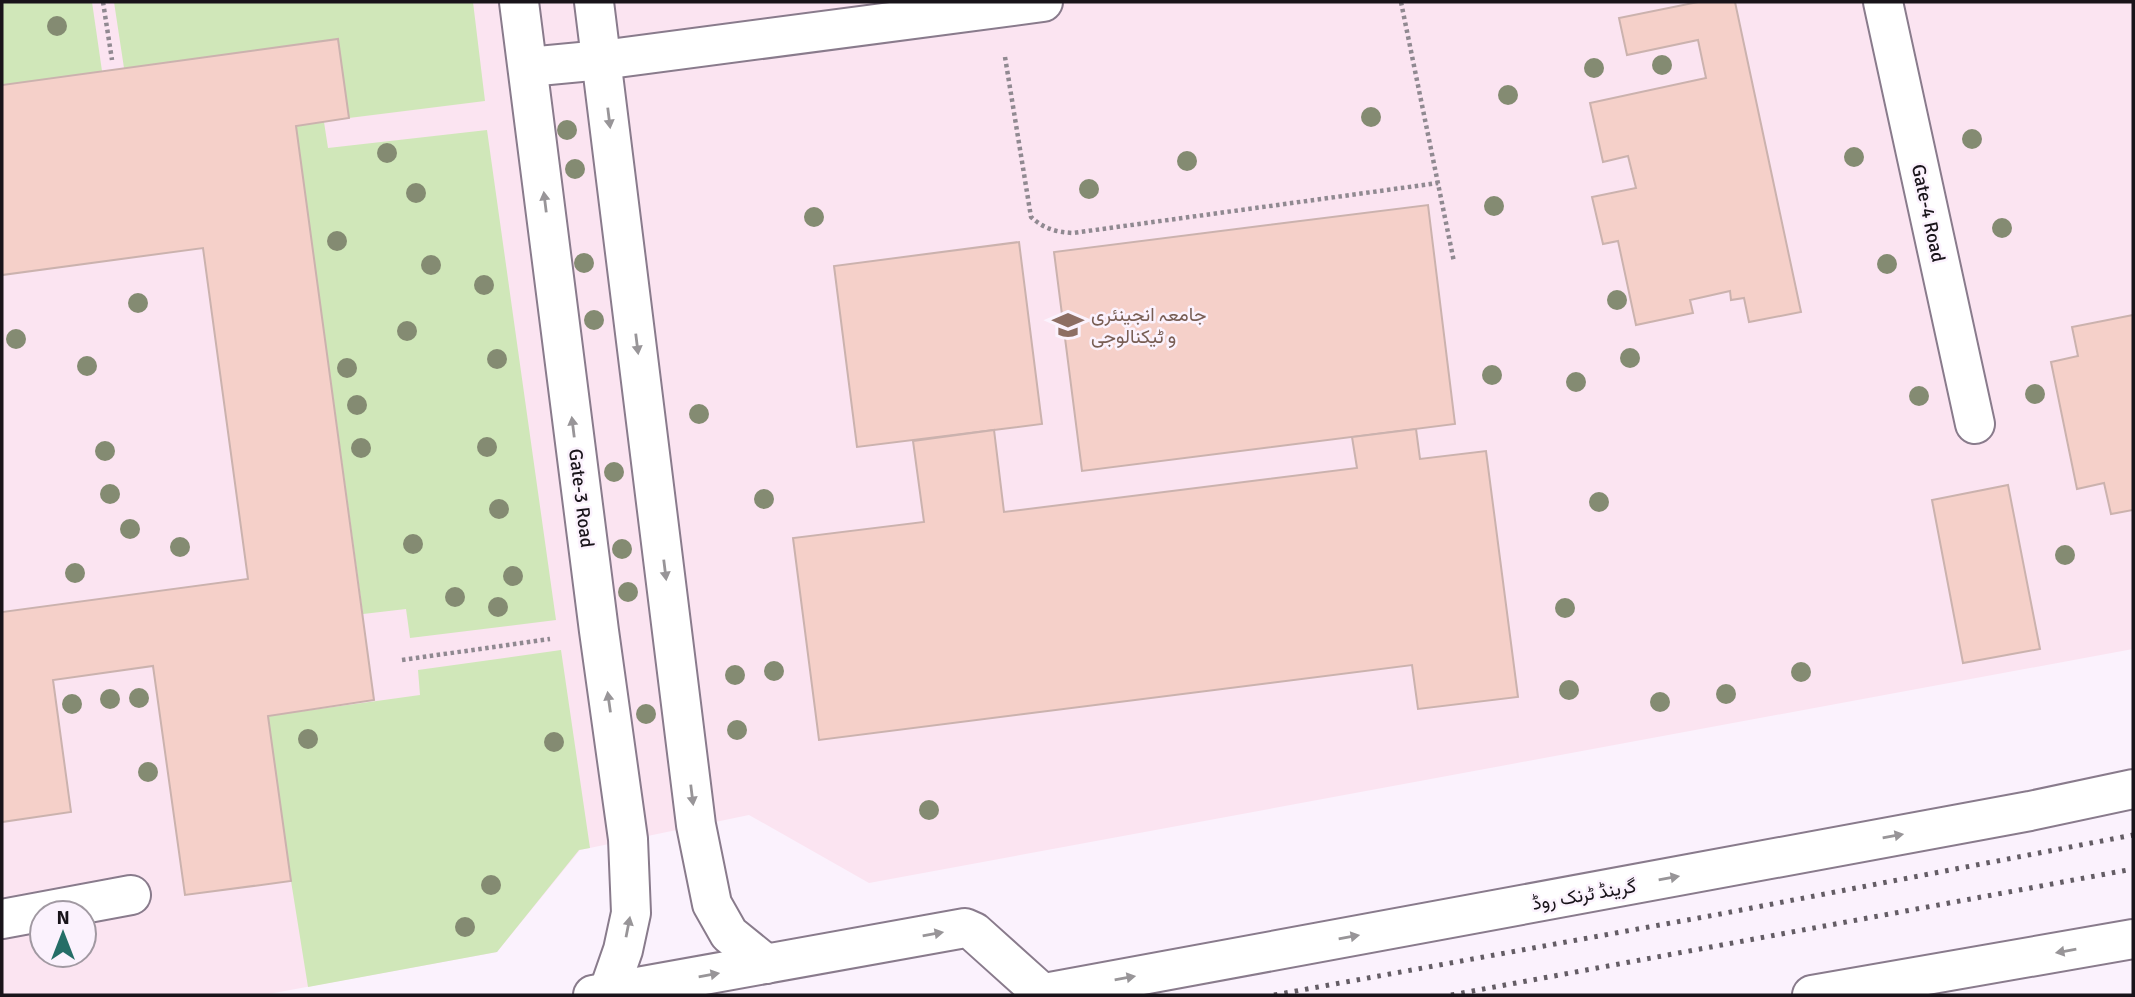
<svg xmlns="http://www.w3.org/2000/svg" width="2135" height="997" viewBox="0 0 2135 997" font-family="Signika,Vazirmatn,sans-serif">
  <rect width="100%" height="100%" fill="#fbf2fd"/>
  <path fill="#fbe4f1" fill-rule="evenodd" d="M2,2H2133V649L869,883L749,815L580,850L497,952L263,995H2ZM42,913H84V955H42Z"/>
  <g fill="#d0e7b9">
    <polygon points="2,2 92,2 102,71 2,85"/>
    <polygon points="114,2 473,2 485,101 349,118 338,39 124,68"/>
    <polygon points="324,122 328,148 487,130 556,620 410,638 406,609 363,614 296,126"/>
    <polygon points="561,650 590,848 579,850 497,952 308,987 291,881 268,716 420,695 418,670"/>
  </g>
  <g fill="#f5d0c9" stroke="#cbb2ae" stroke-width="2">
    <polygon points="1698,2 1735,2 1801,312 1749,322 1744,298 1731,300 1730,291 1690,300 1693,313 1636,325 1618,241 1603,244 1592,197 1636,188 1628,156 1603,162 1590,103 1706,78 1698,40 1627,55 1619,18"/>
    <polygon points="338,39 349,118 296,126 374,700 268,716 291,881 185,895 153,666 53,680 71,812 2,822 2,612 248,579 203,248 2,275 2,85"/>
    <polygon points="1428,205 1455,424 1082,471 1054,252"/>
    <polygon points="1019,242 1042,424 857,447 834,266"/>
    <polygon points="2133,315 2133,510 2111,514 2104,483 2077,489 2051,362 2078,356 2072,327"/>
    <polygon points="1416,429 1420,459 1486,451 1518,697 1418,709 1412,665 819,740 793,538 924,522 913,441 994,430 1004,512 1357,468 1352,437"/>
    <polygon points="2008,485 2040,649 1963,663 1932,500"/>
  </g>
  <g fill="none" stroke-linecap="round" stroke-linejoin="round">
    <g stroke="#897b8c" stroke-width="42">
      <g id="minor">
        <polyline points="519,2 599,631 628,839 631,913 623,950 608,993"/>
        <polyline points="594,2 696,825 712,904 729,934 766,964"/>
        <polyline points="1883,2 1975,424"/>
        <polyline points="528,67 602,60 1043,2"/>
        <polyline points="2,919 131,895"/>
        <polyline points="593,995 965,928 974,932 1043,994"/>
      </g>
    </g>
    <g stroke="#897b8c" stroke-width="42">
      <g id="major">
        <polyline points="1034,995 2030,811 2133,789"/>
        <polyline points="1812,995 2133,939"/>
      </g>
    </g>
    <g stroke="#908991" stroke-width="4.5" stroke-dasharray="3.5 3.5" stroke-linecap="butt">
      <polyline points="103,2 112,60"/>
      <polyline points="1401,2 1454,262"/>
      <path d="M1005,57L1031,217C1044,229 1056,232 1073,233L1438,183"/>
      <polyline points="402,660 550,639"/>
    </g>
    <use href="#minor" stroke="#fff" stroke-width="38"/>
    <use href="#major" stroke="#fff" stroke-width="38"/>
    <g stroke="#645d65" stroke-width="5" stroke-dasharray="3.5 7" stroke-linecap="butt">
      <polyline points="1274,995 1715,915 2133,835"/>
      <polyline points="1451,995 2133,869"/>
    </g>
  </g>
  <g fill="#848b72">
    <circle cx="57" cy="26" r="10"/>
    <circle cx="1662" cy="65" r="10"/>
    <circle cx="1594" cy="68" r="10"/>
    <circle cx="1508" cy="95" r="10"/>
    <circle cx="1371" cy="117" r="10"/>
    <circle cx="567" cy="130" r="10"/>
    <circle cx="1972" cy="139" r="10"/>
    <circle cx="387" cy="153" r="10"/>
    <circle cx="1854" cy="157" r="10"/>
    <circle cx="1187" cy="161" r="10"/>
    <circle cx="575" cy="169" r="10"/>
    <circle cx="1089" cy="189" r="10"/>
    <circle cx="416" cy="193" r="10"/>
    <circle cx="1494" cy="206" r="10"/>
    <circle cx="814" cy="217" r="10"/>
    <circle cx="2002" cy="228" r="10"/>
    <circle cx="337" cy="241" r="10"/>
    <circle cx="584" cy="263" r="10"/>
    <circle cx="1887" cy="264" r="10"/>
    <circle cx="431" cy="265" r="10"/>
    <circle cx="484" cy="285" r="10"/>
    <circle cx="1617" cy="300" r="10"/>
    <circle cx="138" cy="303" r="10"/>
    <circle cx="594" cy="320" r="10"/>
    <circle cx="407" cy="331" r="10"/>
    <circle cx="16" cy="339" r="10"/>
    <circle cx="1630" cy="358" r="10"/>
    <circle cx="497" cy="359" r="10"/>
    <circle cx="87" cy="366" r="10"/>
    <circle cx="347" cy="368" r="10"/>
    <circle cx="1492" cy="375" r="10"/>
    <circle cx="1576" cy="382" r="10"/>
    <circle cx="2035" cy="394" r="10"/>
    <circle cx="1919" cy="396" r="10"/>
    <circle cx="357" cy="405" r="10"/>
    <circle cx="699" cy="414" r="10"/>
    <circle cx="487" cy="447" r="10"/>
    <circle cx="361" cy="448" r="10"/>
    <circle cx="105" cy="451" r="10"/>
    <circle cx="614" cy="472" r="10"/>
    <circle cx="110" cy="494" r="10"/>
    <circle cx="764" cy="499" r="10"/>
    <circle cx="1599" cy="502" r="10"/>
    <circle cx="499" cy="509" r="10"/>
    <circle cx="130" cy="529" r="10"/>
    <circle cx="413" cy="544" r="10"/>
    <circle cx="180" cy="547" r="10"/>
    <circle cx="622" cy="549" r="10"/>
    <circle cx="2065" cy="555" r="10"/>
    <circle cx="75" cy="573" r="10"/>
    <circle cx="513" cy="576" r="10"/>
    <circle cx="628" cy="592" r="10"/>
    <circle cx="455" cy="597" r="10"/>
    <circle cx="498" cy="607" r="10"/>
    <circle cx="1565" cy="608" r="10"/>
    <circle cx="774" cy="671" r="10"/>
    <circle cx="1801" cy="672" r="10"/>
    <circle cx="735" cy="675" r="10"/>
    <circle cx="1569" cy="690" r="10"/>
    <circle cx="1726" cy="694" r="10"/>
    <circle cx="139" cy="698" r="10"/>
    <circle cx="110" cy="699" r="10"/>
    <circle cx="1660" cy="702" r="10"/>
    <circle cx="72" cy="704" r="10"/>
    <circle cx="646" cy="714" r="10"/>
    <circle cx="737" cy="730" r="10"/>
    <circle cx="308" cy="739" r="10"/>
    <circle cx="554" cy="742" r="10"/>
    <circle cx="148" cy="772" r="10"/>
    <circle cx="929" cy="810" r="10"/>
    <circle cx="491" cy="885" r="10"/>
    <circle cx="465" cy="927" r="10"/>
  </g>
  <defs><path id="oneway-solid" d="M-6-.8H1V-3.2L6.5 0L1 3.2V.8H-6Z" transform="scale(1.75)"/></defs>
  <g fill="#989598">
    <use href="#oneway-solid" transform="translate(609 118) rotate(83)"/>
    <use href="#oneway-solid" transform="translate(545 202) rotate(-97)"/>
    <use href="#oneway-solid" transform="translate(637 344) rotate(83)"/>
    <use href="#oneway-solid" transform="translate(573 427) rotate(-97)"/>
    <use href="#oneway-solid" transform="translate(665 570) rotate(83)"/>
    <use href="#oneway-solid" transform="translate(609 702) rotate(-98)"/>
    <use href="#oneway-solid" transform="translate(692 795) rotate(83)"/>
    <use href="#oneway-solid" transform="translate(1893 836) rotate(-10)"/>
    <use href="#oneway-solid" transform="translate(1669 878) rotate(-10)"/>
    <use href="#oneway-solid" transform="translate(628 927) rotate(-79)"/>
    <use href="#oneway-solid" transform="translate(933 934) rotate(-10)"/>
    <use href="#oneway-solid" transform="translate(1349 937) rotate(-10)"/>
    <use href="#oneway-solid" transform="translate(2066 951) rotate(170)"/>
    <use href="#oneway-solid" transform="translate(709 975) rotate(-10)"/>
    <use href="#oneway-solid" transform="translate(1125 978) rotate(-10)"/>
  </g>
  <defs>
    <g id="university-bare" transform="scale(2.415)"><path d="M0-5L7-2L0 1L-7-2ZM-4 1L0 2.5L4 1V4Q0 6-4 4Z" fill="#8d6e63" stroke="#fbf2fd" stroke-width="2.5" paint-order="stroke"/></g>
  </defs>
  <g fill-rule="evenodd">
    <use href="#university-bare" x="1068" y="325"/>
  </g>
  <g text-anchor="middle" stroke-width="5" stroke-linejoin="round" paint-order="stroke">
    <g font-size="19" fill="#19141a" stroke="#fbf2fd">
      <text transform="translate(1929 213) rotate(78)" y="7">Gate-4 Road</text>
      <text transform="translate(582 498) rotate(83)" y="7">Gate-3 Road</text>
      <text transform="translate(1584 894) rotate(-10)" y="7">گرینڈ ٹرنک روڈ</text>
    </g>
    <g font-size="19" fill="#785e54" stroke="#fbf2fd" text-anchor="start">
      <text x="1091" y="321">جامعہ انجینئری<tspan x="1091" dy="22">و ٹیکنالوجی</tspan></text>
    </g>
  </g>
  <rect width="2135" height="997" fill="none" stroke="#19141a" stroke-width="7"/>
  <g transform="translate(63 934)"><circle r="33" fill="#fbf2fd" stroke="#a199a2" stroke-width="2"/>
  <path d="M0-5L12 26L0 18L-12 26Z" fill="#256e67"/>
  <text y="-10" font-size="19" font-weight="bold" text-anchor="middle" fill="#19141a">N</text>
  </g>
</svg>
